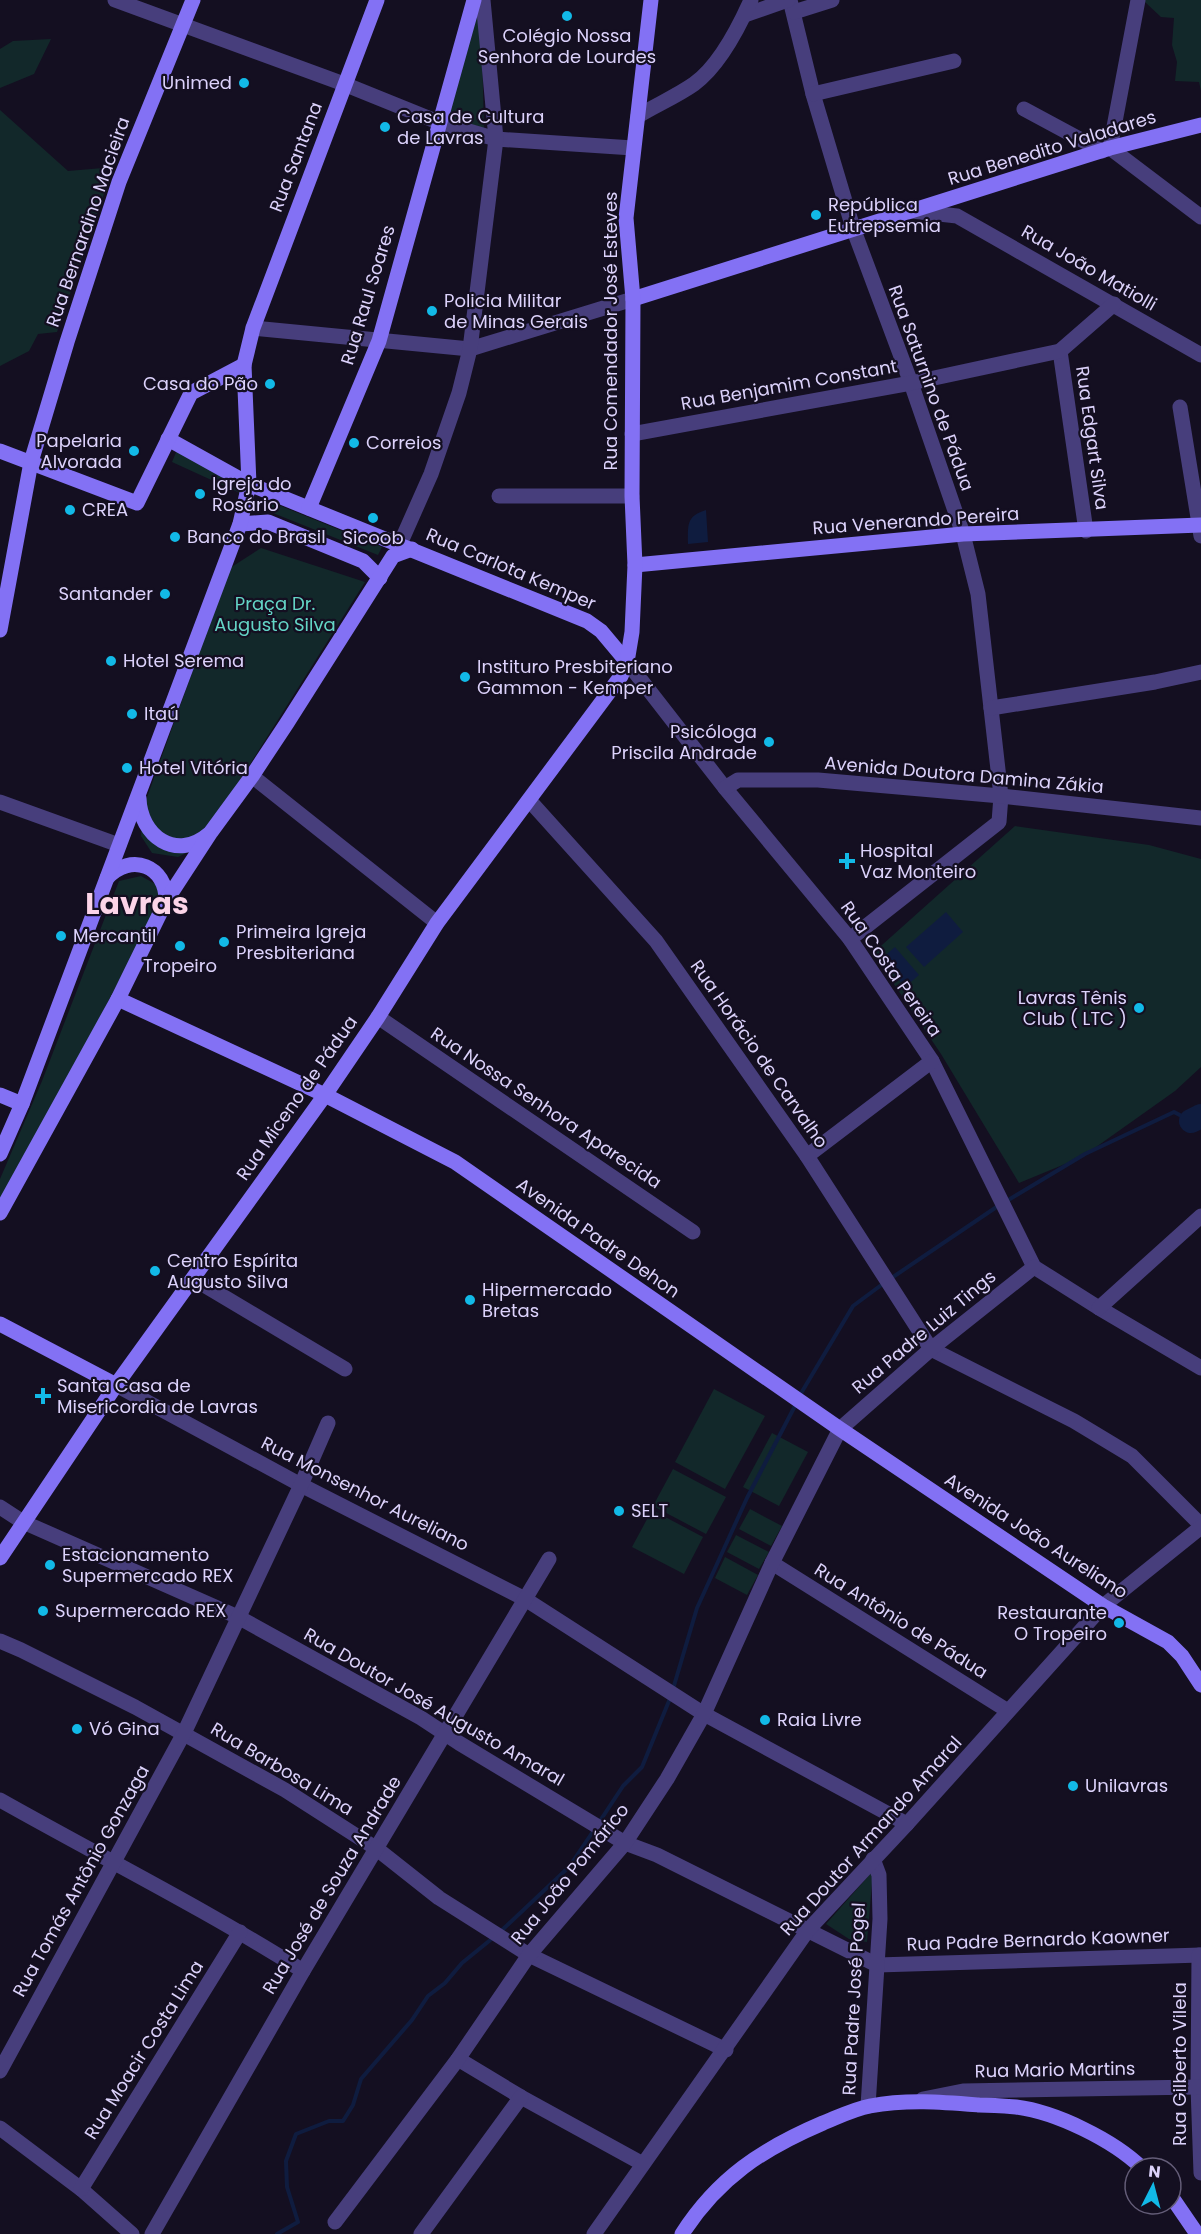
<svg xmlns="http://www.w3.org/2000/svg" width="1201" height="2234" viewBox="0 0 1201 2234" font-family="Poppins,sans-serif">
  <rect width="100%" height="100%" fill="#140f21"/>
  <g fill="#12282a">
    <polygon points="1145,0 1201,0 1201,91 1199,82 1175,81 1177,62 1172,45 1174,18 1161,17 1145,2"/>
    <polygon points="481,14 484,128 447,117 473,15"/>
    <polygon points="51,39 34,74 0,88 0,97 0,49 13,41"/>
    <polygon points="0,110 68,171 103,168 109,179 57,332 38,334 29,351 0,366"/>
    <polygon points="177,450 243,485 242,494 172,462"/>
    <polygon points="271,502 382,547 378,555 268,511"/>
    <polygon points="261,548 365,582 197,848 178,857 152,853 141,836 142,811 230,568"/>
    <polygon points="1015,826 1149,845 1201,859 1201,1067 1175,1091 1082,1157 1019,1183 941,1054 873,953"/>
    <polygon points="141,876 157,885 163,896 0,1209 0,1179 42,1081 119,881"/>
    <polygon points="714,1389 765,1416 725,1489 675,1462"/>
    <polygon points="772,1433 808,1452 779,1506 743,1487"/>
    <polygon points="673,1469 726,1497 706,1534 653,1506"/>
    <polygon points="750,1509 782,1526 771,1546 739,1529"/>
    <polygon points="652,1510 703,1537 684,1574 632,1547"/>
    <polygon points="736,1535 769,1552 759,1569 727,1552"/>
    <polygon points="725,1557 758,1575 747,1595 715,1578"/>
    <polygon points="873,1871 867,1942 849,1939 826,1924"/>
  </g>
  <g fill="#0f1c3f">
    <path d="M706,510L708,542L688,544C688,525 686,516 706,510Z"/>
    <polygon points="946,912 963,932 924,967 906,947"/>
    <polygon points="895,947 919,975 905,987 881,959"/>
  </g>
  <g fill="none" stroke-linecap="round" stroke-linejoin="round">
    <g stroke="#0f1c3f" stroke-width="4">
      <polyline points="1005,1202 1085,1154 1174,1112 1191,1121"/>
      <polyline points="890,1279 998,1206"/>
      <polyline points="800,1395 853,1306 884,1283"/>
      <polyline points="673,1689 697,1608 747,1498 797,1402"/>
      <polyline points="598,1824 623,1786 642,1767 671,1696"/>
      <polyline points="500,1932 569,1867 594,1830"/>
      <polyline points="277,2234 298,2222 287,2187 286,2161 296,2134 329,2121 343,2121 353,2105 361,2079 412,2020 428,1996 445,1983 462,1963 494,1937"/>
    </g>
    <polyline stroke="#0f1c3f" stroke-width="24" points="1191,1121 1201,1116"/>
    <g stroke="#473e7c" stroke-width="15">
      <polyline points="115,0 344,84 438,122 496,139 633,148"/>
      <polyline points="790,0 813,94 853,228 911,383 963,534 978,594 1001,796 999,822 850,939"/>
      <polyline points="1138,0 1110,148 1201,217"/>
      <polyline points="794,12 832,0"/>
      <polyline points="745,15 788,0"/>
      <polyline points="813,94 954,61"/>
      <polyline points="1024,109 1102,151"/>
      <path d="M638,116C656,105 677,96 694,84C719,66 739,27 751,0"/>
      <polyline points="912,211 957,216 1201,355"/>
      <polyline points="253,328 470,349 633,299"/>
      <polyline points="1060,351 1086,531"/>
      <polyline points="1180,407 1201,536"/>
      <polyline points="632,434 911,383 1060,351 1114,304"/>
      <polyline points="499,496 632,496"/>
      <polyline points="400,544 431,474 459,393 470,349 496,139 483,0"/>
      <polyline points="627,662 725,788 850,939 932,1061 1034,1267 1099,1308 1201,1368"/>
      <polyline points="991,708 1155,682 1201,672"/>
      <polyline points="252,776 437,923"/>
      <polyline points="725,788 738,780 818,780 1001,796 1201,818"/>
      <polyline points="529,800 656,941 807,1156 931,1349 1074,1421 1132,1456 1201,1525"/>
      <polyline points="0,802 119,845"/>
      <polyline points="378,1017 693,1232"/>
      <polyline points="807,1156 932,1061"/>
      <polyline points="194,1279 345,1369"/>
      <polyline points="1099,1308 1201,1216"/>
      <polyline points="116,1385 301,1485 525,1599 704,1714 907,1824"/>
      <polyline points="0,1507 23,1522 238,1617 421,1718 459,1743 625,1843 657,1855 877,1965 1201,1955"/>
      <polyline points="772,1563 1008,1711"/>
      <polyline points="0,1641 21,1650 135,1707 285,1790 377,1849 439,1898 529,1955 726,2050"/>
      <path d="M0,1800C101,1857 205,1909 303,1971"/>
      <polyline points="1199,1955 1198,2087 1201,2173"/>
      <polyline points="458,2059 521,2097 643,2164"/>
      <polyline points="0,2071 184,1733 301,1485 328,1423"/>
      <polyline points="923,2099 963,2091 1198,2087"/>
      <polyline points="868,2106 880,1919 879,1875 873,1859"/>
      <polyline points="0,2128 81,2189 132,2234"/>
      <polyline points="81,2189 240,1932"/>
      <polyline points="335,2222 458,2059 529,1955 625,1843 667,1779 704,1714 772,1563 840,1429 931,1349 1034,1267"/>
      <polyline points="152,2234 303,1971 549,1559"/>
      <polyline points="421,2234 521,2097"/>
      <polyline points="594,2234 808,1930 907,1824 1103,1606 1201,1527"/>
    </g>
    <g stroke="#8371f4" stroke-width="15">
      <polyline points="633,299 1110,148 1201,125"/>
      <polyline points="168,439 249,484 587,621 601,631 627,662"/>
      <polyline points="0,451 137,503 191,393 244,365"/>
      <polyline points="309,508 379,341 474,0"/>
      <polyline points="240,524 268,522 363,561 380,578"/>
      <polyline points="635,565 963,534 1201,525"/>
      <polyline points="0,630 31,462 67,342 119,182 193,0"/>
      <path d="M139,798C140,836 176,862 209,834"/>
      <path d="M107,878C131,852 167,866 166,901"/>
      <polyline points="118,999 325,1095 455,1162 840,1429 1103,1606 1168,1642 1182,1656 1201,1685"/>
      <polyline points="0,1095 22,1104"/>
      <polyline points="0,1154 22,1104 240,524 249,484 244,365 253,328 377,0"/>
      <polyline points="0,1213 118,999 166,901 211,832 252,776 287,723 393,556 412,549"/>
      <polyline points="0,1324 116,1385"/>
      <polyline points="0,1558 116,1385 325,1095 378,1017 437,923 621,676 627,662 632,632 635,565 632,496 633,299 626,218 651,0"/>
      <polyline points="1171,2196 1197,2234"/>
      <path d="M682,2234C718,2178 762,2149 823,2123C838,2117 854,2109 870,2106C907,2099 942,2102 979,2105C991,2105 1004,2106 1016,2107C1056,2112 1113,2140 1142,2168"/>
    </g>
  </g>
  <g fill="#12b9e7" stroke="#140f21" stroke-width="2">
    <circle cx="567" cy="16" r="6"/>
    <circle cx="244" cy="83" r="6"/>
    <circle cx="385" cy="127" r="6"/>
    <circle cx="816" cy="215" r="6"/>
    <circle cx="432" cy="311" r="6"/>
    <circle cx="270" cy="384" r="6"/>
    <circle cx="354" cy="443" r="6"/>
    <circle cx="134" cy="451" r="6"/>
    <circle cx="200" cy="494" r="6"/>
    <circle cx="70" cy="510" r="6"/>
    <circle cx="373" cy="518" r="6"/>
    <circle cx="175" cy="537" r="6"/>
    <circle cx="165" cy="594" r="6"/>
    <circle cx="111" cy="661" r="6"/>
    <circle cx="465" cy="677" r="6"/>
    <circle cx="132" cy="714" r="6"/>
    <circle cx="769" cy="742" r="6"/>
    <circle cx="127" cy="768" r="6"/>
    <path d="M844 852h6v6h6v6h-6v6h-6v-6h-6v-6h6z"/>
    <circle cx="61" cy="936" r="6"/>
    <circle cx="224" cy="942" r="6"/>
    <circle cx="180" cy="946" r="6"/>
    <circle cx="1139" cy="1008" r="6"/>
    <circle cx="155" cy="1271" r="6"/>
    <circle cx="470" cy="1300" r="6"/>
    <path d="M40 1387h6v6h6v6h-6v6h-6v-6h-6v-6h6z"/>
    <circle cx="619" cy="1511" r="6"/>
    <circle cx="50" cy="1565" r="6"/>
    <circle cx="43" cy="1611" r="6"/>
    <circle cx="1119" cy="1623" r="6"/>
    <circle cx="765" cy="1720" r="6"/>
    <circle cx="77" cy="1729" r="6"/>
    <circle cx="1073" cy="1786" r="6"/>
  </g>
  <g text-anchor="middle" stroke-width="4.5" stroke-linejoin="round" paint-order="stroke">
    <g font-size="18" fill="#dcd2fb" stroke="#140f21" text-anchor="start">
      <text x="567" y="42" text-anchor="middle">Colégio Nossa<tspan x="567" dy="21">Senhora de Lourdes</tspan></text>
      <text x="232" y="89" text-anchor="end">Unimed</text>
      <text x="397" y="123">Casa de Cultura<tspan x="397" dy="21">de Lavras</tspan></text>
      <text x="828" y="211">República<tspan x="828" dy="21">Eutrepsemia</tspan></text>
      <text x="444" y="307">Policia Militar<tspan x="444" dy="21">de Minas Gerais</tspan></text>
      <text x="258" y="390" text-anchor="end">Casa do Pão</text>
      <text x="122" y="447" text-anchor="end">Papelaria<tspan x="122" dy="21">Alvorada</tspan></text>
      <text x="366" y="449">Correios</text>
      <text x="212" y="490">Igreja do<tspan x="212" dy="21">Rosário</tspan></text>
      <text x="82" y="516">CREA</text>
      <text x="187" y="543">Banco do Brasil</text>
      <text x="373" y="544" text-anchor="middle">Sicoob</text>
      <text x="153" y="600" text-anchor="end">Santander</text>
      <text x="123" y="667">Hotel Serema</text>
      <text x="477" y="673">Instituro Presbiteriano<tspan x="477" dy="21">Gammon - Kemper</tspan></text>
      <text x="144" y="720">Itaú</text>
      <text x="757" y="738" text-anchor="end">Psicóloga<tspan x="757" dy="21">Priscila Andrade</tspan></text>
      <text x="139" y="774">Hotel Vitória</text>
      <text x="860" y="857">Hospital<tspan x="860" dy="21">Vaz Monteiro</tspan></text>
      <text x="236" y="938">Primeira Igreja<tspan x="236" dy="21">Presbiteriana</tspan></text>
      <text x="73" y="942">Mercantil</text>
      <text x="180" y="972" text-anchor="middle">Tropeiro</text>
      <text x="1127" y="1004" text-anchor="end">Lavras Tênis<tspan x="1127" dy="21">Club ( LTC )</tspan></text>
      <text x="167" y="1267">Centro Espírita<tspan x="167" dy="21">Augusto Silva</tspan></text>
      <text x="482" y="1296">Hipermercado<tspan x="482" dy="21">Bretas</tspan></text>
      <text x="57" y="1392">Santa Casa de<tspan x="57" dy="21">Misericordia de Lavras</tspan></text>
      <text x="631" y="1517">SELT</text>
      <text x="62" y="1561">Estacionamento<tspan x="62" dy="21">Supermercado REX</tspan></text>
      <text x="55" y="1617">Supermercado REX</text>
      <text x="1107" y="1619" text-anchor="end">Restaurante<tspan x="1107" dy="21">O Tropeiro</tspan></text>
      <text x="777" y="1726">Raia Livre</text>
      <text x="89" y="1735">Vó Gina</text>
      <text x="1085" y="1792">Unilavras</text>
    </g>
    <g font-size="18" fill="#dcd2fb" stroke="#140f21">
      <text transform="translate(1052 148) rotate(-17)" y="6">Rua Benedito Valadares</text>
      <text transform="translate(296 157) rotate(-69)" y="6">Rua Santana</text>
      <text transform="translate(88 222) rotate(-71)" y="6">Rua Bernardino Macieira</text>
      <text transform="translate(1089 268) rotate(30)" y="6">Rua João Matiolli</text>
      <text transform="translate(368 295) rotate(-73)" y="6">Rua Raul Soares</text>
      <text transform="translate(611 331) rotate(-90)" y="6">Rua Comendador José Esteves</text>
      <text transform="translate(789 385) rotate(-10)" y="6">Rua Benjamim Constant</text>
      <text transform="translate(931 388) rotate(70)" y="6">Rua Saturnino de Pádua</text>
      <text transform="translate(1092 438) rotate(82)" y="6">Rua Edgart Silva</text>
      <text transform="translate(916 521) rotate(-4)" y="6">Rua Venerando Pereira</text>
      <text transform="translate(511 569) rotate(23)" y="6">Rua Carlota Kemper</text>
      <text transform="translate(964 775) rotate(5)" y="6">Avenida Doutora Damina Zákia</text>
      <text transform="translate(891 969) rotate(55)" y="6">Rua Costa Pereira</text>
      <text transform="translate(759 1054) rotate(55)" y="6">Rua Horácio de Carvalho</text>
      <text transform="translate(297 1098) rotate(-55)" y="6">Rua Miceno de Pádua</text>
      <text transform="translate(546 1108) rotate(34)" y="6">Rua Nossa Senhora Aparecida</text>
      <text transform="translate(598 1238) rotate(35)" y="6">Avenida Padre Dehon</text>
      <text transform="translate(924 1332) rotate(-40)" y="6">Rua Padre Luiz Tings</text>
      <text transform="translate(365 1494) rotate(27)" y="6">Rua Monsenhor Aureliano</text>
      <text transform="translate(1036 1536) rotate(33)" y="6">Avenida João Aureliano</text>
      <text transform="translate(901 1621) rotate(32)" y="6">Rua Antônio de Pádua</text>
      <text transform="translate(434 1707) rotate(30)" y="6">Rua Doutor José Augusto Amaral</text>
      <text transform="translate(282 1769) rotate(31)" y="6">Rua Barbosa Lima</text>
      <text transform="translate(871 1836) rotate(-48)" y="6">Rua Doutor Armando Amaral</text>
      <text transform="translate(570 1874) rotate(-51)" y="6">Rua João Pomárico</text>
      <text transform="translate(81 1881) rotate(-61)" y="6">Rua Tomás Antônio Gonzaga</text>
      <text transform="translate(332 1885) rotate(-59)" y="6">Rua José de Souza Andrade</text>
      <text transform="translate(1038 1940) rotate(-2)" y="6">Rua Padre Bernardo Kaowner</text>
      <text transform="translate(854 1999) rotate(-87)" y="6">Rua Padre José Pogel</text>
      <text transform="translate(144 2050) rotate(-58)" y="6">Rua Moacir Costa Lima</text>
      <text transform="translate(1180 2064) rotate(-90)" y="6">Rua Gilberto Vilela</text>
      <text transform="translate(1055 2070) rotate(-1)" y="6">Rua Mario Martins</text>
    </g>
    <g font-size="18" fill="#64d5c6" stroke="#140f21">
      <text x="275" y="610">Praça Dr.<tspan x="275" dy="21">Augusto Silva</tspan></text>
    </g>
    <g font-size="30" font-weight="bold" fill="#fcd4e8" stroke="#140f21">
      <text x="137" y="914">Lavras</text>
    </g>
  </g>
  <g transform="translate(1153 2186) rotate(6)"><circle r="28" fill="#140f21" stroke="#645d78" stroke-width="1.5"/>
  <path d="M0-4.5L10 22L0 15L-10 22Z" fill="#12b9e7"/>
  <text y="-9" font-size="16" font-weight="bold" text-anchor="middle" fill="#dcd2fb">N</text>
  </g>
</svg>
